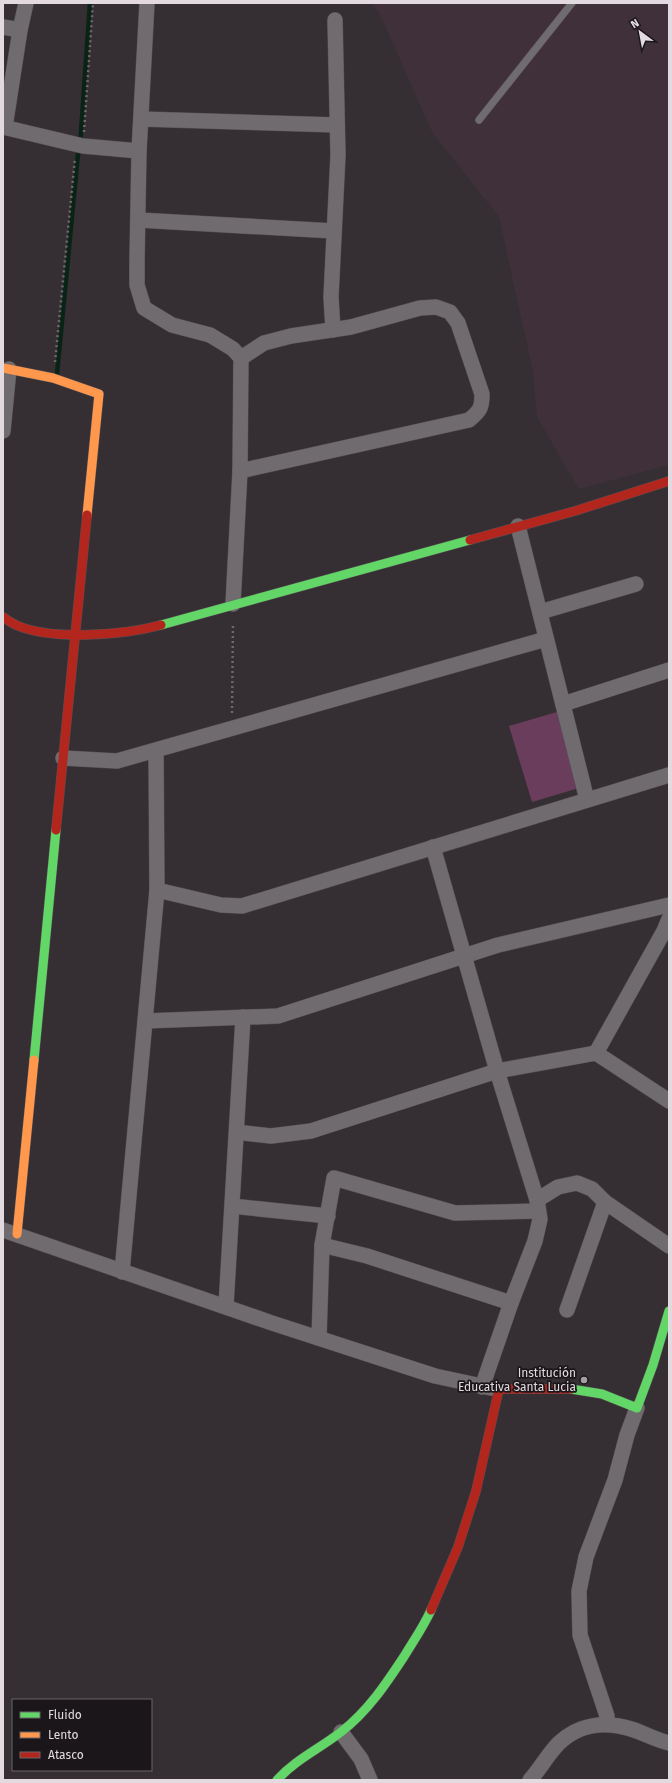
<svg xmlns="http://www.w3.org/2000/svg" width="672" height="1783" viewBox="0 0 672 1783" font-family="'Fira Sans',sans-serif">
  <rect width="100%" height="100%" fill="#352f33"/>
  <polygon fill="#3f303a" points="370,3 669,3 669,465 579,489 537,417 533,372 499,217 432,132 379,12"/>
  <polygon fill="#6b3d5d" points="557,712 579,788 532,802 509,726"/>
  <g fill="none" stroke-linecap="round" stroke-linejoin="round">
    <polyline stroke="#092416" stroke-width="4.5" points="57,374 78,154 80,146 90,3"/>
    <g stroke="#544e52" stroke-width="8">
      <polyline id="lane" points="479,120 572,3"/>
    </g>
    <g stroke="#544e52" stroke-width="16">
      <g id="street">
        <polyline points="147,3 139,151 137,260 137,285 144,308 172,325 210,335 233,349 241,358 240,471 233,604"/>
        <polyline points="3,27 20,30"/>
        <polyline points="141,119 337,125"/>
        <polyline points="3,127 83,146 139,151"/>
        <polyline points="5,127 20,30 26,3"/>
        <polyline points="138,220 334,231"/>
        <polyline points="333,330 331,297 338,155 335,20"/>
        <polyline points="3,431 9,369"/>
        <path d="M240,471L469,420C480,411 482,408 482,394L458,323L450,312L436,307L420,308L351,327L291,336L264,343L241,358"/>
        <polyline points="518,526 587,800"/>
        <polyline points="540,612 636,584"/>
        <polyline points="563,704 669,670"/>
        <polyline points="63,758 117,761 546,639"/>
        <polyline points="433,847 497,1071 537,1200 540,1219 535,1241 511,1303 482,1387"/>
        <polyline points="157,890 221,905 242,906 669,775"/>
        <polyline points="145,1021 278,1016 498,945 669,905"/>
        <polyline points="596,1053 664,931 669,919"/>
        <polyline points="244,1133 271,1136 311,1131 497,1071 596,1053 669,1101"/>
        <polyline points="537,1200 558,1187 577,1183 592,1189 605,1202 669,1246"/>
        <polyline points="241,1207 328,1216"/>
        <polyline points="3,1230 272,1323 435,1376 491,1388"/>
        <polyline points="322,1245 367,1256 511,1303"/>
        <polyline points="122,1272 157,890 156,751"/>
        <polyline points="226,1306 243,1017"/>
        <polyline points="567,1310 605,1202"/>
        <polyline points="319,1338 322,1245 334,1178 455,1213 538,1211"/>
        <polyline points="606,1724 607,1716 580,1635 579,1591 586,1557 615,1480 627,1435 637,1408"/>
        <polyline points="341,1732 361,1759 370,1780"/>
        <path d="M530,1780C540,1769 548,1754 559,1743C579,1724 605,1721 631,1729C644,1733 656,1740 669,1743"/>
      </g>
    </g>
    <g stroke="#544e52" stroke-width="10">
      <g id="fast">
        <polyline points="161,625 470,540"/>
        <polyline points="34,1060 56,830"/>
        <polyline points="571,1389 602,1394 637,1408 653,1365 669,1311"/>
        <path d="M277,1780C295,1760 319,1749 341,1732C368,1711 386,1684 405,1655C414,1640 424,1626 431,1610"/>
      </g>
    </g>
    <g stroke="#544e52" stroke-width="10">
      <g id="slow">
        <polyline points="3,368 53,378 99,394 87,515"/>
        <polyline points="17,1234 34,1060"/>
      </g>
    </g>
    <g stroke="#544e52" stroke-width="10">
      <g id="jam">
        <polyline points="470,540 575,511 669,481"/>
        <path d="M3,617C7,620 12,623 16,625C52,641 124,635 161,625"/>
        <polyline points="56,830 87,515"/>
        <polyline points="431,1610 458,1547 476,1491 499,1389 571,1389"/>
      </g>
    </g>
    <g stroke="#6c686b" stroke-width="2.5" stroke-dasharray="2 3" stroke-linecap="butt">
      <polyline points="84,132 93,3"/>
      <polyline points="55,362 75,158"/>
      <polyline points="232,713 233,623"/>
    </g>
    <use href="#lane" stroke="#706b6f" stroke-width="7"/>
    <use href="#street" stroke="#706b6f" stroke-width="15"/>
    <use href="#fast" stroke="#63d668" stroke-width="9"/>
    <use href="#slow" stroke="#ff974d" stroke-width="9"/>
    <use href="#jam" stroke="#b3261e" stroke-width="9"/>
  </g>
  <circle fill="#a59ea3" stroke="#1b161a" stroke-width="1.5" cx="584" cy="1380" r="4"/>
  <g text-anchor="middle" stroke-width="3.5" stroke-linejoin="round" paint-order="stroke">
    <g font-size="12" fill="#e2dadf" stroke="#1b161a" text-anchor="end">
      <text x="576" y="1377">Institución<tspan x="576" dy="14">Educativa Santa Lucia</tspan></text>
    </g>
  </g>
  <rect width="672" height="1783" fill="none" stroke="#e2dadf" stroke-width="8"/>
  <rect x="12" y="1699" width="140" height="72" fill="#1b161a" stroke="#6b6469"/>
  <rect x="20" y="1712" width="20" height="6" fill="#63d668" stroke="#6b6469"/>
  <text x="48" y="1719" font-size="12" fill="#e2dadf">Fluido</text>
  <rect x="20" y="1732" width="20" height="6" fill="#ff974d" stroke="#6b6469"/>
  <text x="48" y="1739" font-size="12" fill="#e2dadf">Lento</text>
  <rect x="20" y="1752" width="20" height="6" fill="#b3261e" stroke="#6b6469"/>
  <text x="48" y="1759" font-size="12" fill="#e2dadf">Atasco</text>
  <g transform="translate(640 32) rotate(328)" stroke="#1b161a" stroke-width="3" paint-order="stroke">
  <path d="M0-3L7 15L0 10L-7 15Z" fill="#e2dadf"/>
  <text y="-6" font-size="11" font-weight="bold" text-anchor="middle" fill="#e2dadf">N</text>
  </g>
</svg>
